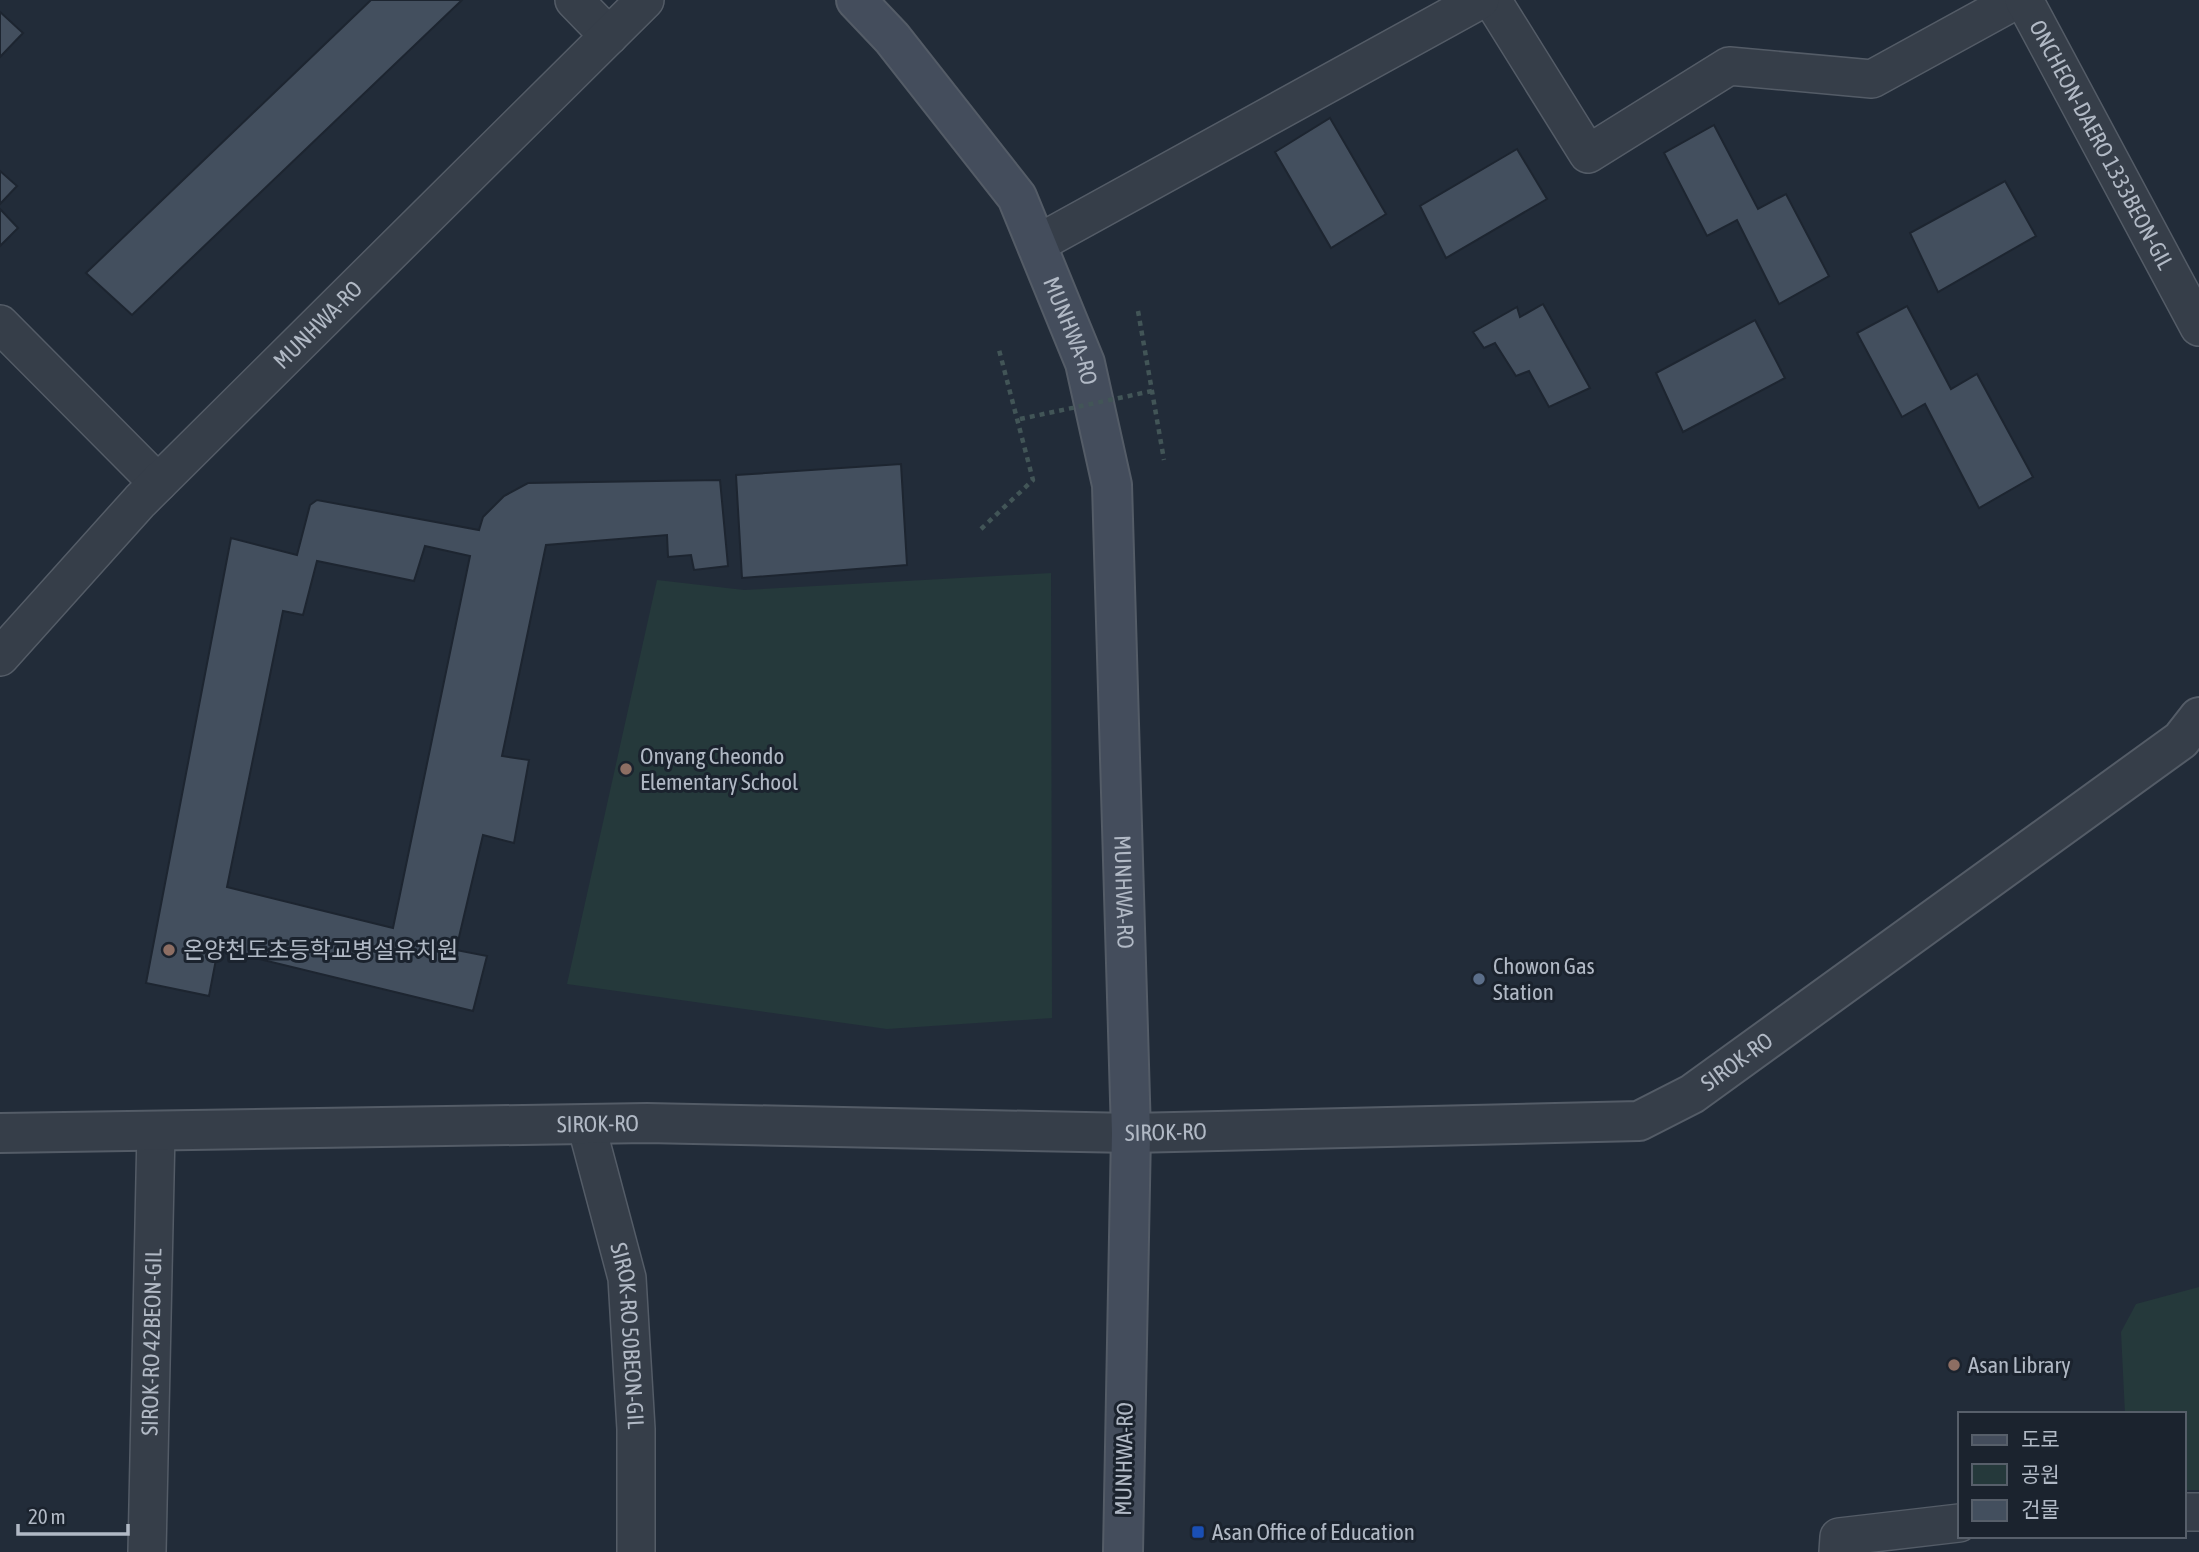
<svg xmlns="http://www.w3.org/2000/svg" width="2199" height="1552" viewBox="0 0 2199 1552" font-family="'Asap Condensed','Noto Sans KR',sans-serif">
  <rect width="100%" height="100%" fill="#222c39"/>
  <g fill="#25393b">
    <polygon points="1051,573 1052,1018 887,1029 567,984 657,580 744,590"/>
    <polygon points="2199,1287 2199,1490 2183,1490 2183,1414 2125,1414 2121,1332 2136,1304"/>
  </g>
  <g fill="#434f5e" stroke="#1d2530" stroke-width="2" fill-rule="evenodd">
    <polygon points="371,0 462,0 132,315 86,273"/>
    <polygon points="0,12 23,33 0,57"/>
    <polygon points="1330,118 1386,214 1331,248 1275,152"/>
    <polygon points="1714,125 1758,209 1786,194 1829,276 1779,304 1737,220 1707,236 1664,153"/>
    <polygon points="1517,149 1547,199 1446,258 1420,206"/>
    <polygon points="0,171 17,186 0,204"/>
    <polygon points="2005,181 2036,236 1938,292 1910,233"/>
    <polygon points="0,209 18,228 0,246"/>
    <polygon points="1543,304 1590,388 1549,407 1529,371 1516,376 1495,343 1484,348 1473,332 1517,307 1520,317"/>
    <polygon points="1907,306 1951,389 1977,374 2033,477 1979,508 1925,404 1902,417 1857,333"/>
    <polygon points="1755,320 1785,378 1683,432 1656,373"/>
    <polygon points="901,464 907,565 742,578 736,475"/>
    <path d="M720,480L728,566L694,570L691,555L668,557L667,535L546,545L502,756L529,760L514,843L483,835L456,950L487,956L473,1011L218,949L209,996L146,983L231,538L297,555L310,505L317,500L479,530L483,517L504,496L528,483ZM425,546L470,556L393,928L227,887L283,611L303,615L317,561L414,581Z"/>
  </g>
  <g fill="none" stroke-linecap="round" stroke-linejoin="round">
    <g stroke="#545c67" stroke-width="40">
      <g id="minor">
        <polyline points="574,0 609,36"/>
        <polyline points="1492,0 1588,154 1729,66 1872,79 2016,0"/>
        <path id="s1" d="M2024,0L2199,327"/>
        <polyline points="1037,244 1480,0"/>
        <polyline points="0,324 158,483"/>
        <path id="s2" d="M0,657L140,501L645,0"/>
        <path id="s3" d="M586,1124L627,1278L636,1429V1552"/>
        <polyline points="2183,1512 2199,1512"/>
        <path id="s4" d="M147,1552L156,1131"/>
        <polyline points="1838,1552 1839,1537 1959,1523"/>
      </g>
    </g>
    <g stroke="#545c67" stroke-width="42">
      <g id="tertiary">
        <path id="s5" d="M0,1133L647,1123L1131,1133L1639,1121L1692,1094L2181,740L2199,717"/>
      </g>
    </g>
    <g stroke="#545c67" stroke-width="42">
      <g id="secondary">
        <path id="s6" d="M856,0L892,38L1017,197L1085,363L1112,485L1131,1133L1123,1552"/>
      </g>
    </g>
    <g stroke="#425557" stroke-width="4.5" stroke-dasharray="5 5" stroke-linecap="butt">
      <polyline points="1138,311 1164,460"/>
      <polyline points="981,529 1033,480 998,346"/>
    </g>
    <use href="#minor" stroke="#363e49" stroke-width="37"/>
    <use href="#tertiary" stroke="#363e49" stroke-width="38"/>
    <use href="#secondary" stroke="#444d5c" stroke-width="38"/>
    <polyline stroke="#425557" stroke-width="4.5" stroke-dasharray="5 5" stroke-linecap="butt" points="1020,419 1152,391"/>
  </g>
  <g fill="#8d6e63" stroke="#1b232e" stroke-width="2.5">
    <circle cx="626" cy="769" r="7"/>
    <circle cx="169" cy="950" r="7"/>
    <circle cx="1954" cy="1365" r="7"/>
  </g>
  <circle fill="#5c6f8a" stroke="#1b232e" stroke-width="2.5" cx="1479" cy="979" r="7"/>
  <rect fill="#1a4fb4" stroke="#1b232e" stroke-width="2.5" x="1191" y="1525" width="14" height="14" rx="3.5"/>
  <g text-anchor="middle" stroke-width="6" stroke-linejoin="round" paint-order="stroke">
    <g font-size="23" fill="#b1b9c5" stroke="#1b232e">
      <text dy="8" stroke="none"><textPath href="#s1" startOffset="164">ONCHEON-DAERO 1333BEON-GIL</textPath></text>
      <text dy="8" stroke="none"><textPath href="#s2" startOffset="460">MUNHWA-RO</textPath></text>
      <text dy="8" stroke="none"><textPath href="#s6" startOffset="399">MUNHWA-RO</textPath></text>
      <text dy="8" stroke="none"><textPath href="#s6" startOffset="966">MUNHWA-RO</textPath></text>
      <text dy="8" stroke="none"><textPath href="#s5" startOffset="1754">SIROK-RO</textPath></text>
      <text dy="8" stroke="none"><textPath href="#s5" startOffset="598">SIROK-RO</textPath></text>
      <text dy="8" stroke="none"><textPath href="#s5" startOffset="1166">SIROK-RO</textPath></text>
      <text dy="8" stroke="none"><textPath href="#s3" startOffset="217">SIROK-RO 50BEON-GIL</textPath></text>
      <text dy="8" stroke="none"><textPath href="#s4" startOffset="210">SIROK-RO 42BEON-GIL</textPath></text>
      <text transform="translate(1124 1459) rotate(-89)" y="8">MUNHWA-RO</text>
    </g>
    <g font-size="23" fill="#b1b9c5" stroke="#1b232e" text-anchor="start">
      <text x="640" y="764">Onyang Cheondo<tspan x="640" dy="26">Elementary School</tspan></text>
      <text x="183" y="958">온양천도초등학교병설유치원</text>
      <text x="1493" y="974">Chowon Gas<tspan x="1493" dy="26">Station</tspan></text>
      <text x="1968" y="1373">Asan Library</text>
      <text x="1212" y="1540">Asan Office of Education</text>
    </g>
  </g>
  <rect x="1958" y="1412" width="228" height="126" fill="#1b232e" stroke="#575f6a" stroke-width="2"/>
  <rect x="1972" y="1435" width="35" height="10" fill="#444d5c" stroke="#575f6a" stroke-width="2"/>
  <text x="2021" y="1447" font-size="21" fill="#b1b9c5">도로</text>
  <rect x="1972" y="1464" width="35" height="21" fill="#25393b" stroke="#575f6a" stroke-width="2"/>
  <text x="2021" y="1482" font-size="21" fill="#b1b9c5">공원</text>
  <rect x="1972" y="1500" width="35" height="21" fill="#434f5e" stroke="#575f6a" stroke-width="2"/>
  <text x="2021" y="1517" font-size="21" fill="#b1b9c5">건물</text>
  <path d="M18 1524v10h110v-10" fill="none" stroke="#b1b9c5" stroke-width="3.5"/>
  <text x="28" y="1524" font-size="21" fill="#b1b9c5" stroke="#1b232e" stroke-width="5" paint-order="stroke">20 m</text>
</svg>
